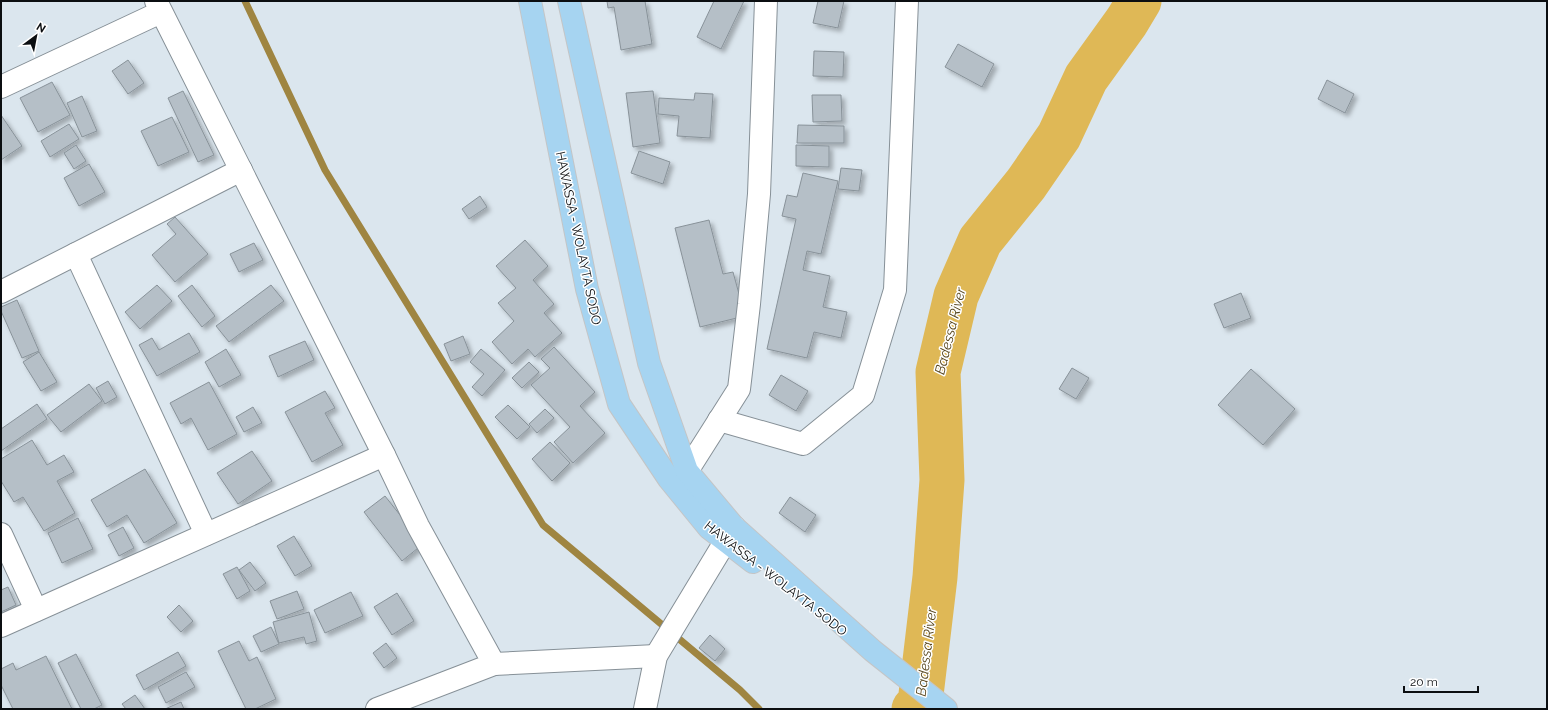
<svg xmlns="http://www.w3.org/2000/svg" width="1548" height="710" viewBox="0 0 1548 710" font-family="Raleway,sans-serif">
  <defs>
    <filter id="shadow"><feDropShadow dx="3.5" dy="3.5" stdDeviation="2" flood-color="#0004"/></filter>
  </defs>
  <rect width="100%" height="100%" fill="#dbe6ee"/>
  <g fill="none" stroke-linecap="round" stroke-linejoin="round">
    <polyline stroke="#9f8541" stroke-width="7" points="245,1 325,170 543,525 740,690 759,709"/>
    <polyline stroke="#dfb856" stroke-width="45" points="914,709 920,703 935,577 942,480 938,372 956,296 980,241 1026,184 1059,136 1086,78 1127,21 1139,1"/>
  </g>
  <g fill="#b5bfc7" stroke="#889299" filter="url(#shadow)">
    <polygon points="607,1 645,1 652,44 621,50 614,7 608,8"/>
    <polygon points="714,1 744,1 721,49 697,37"/>
    <polygon points="818,1 844,1 838,28 813,23"/>
    <polygon points="958,44 994,64 982,87 945,67"/>
    <polygon points="814,51 844,52 843,77 813,76"/>
    <polygon points="128,60 144,83 128,94 112,71"/>
    <polygon points="1327,80 1354,94 1345,113 1318,99"/>
    <polygon points="52,82 70,115 38,132 20,98"/>
    <polygon points="183,91 214,155 198,162 168,98"/>
    <polygon points="653,91 660,143 633,147 626,93"/>
    <polygon points="695,93 713,94 710,138 677,136 679,116 658,114 659,98 694,100"/>
    <polygon points="812,95 841,95 842,121 813,122"/>
    <polygon points="82,96 97,131 82,137 67,103"/>
    <polygon points="1,115 22,146 1,160"/>
    <polygon points="172,117 189,152 158,166 141,131"/>
    <polygon points="69,124 79,139 50,157 41,141"/>
    <polygon points="798,125 844,126 844,143 797,143"/>
    <polygon points="76,145 86,161 74,169 64,153"/>
    <polygon points="796,145 829,146 829,167 796,166"/>
    <polygon points="639,151 670,162 663,184 631,173"/>
    <polygon points="89,164 105,192 79,206 64,178"/>
    <polygon points="841,168 862,170 859,191 838,189"/>
    <polygon points="803,173 838,181 821,254 807,251 803,270 830,276 823,307 847,312 841,338 814,332 807,358 767,349 796,219 782,216 787,195 797,197"/>
    <polygon points="480,196 487,207 469,219 462,209"/>
    <polygon points="175,217 208,254 175,282 152,255 176,234 167,224"/>
    <polygon points="709,220 723,274 733,272 745,316 700,327 675,228"/>
    <polygon points="525,240 548,266 533,280 554,304 544,313 562,333 535,357 528,349 512,364 492,342 514,321 498,303 516,288 496,266"/>
    <polygon points="254,243 263,260 239,272 230,254"/>
    <polygon points="157,285 172,301 140,329 125,312"/>
    <polygon points="192,285 215,316 202,327 178,296"/>
    <polygon points="271,285 284,301 229,342 216,326"/>
    <polygon points="1241,293 1251,318 1224,328 1214,304"/>
    <polygon points="17,300 39,351 22,358 1,311 1,307"/>
    <polygon points="189,333 200,352 157,376 139,345 152,338 159,350"/>
    <polygon points="463,336 470,354 451,361 444,344"/>
    <polygon points="305,341 314,360 278,377 269,356"/>
    <polygon points="554,347 595,392 580,406 605,433 573,463 554,442 570,427 531,385 550,368 541,359"/>
    <polygon points="226,349 241,375 219,387 205,362"/>
    <polygon points="481,349 505,370 482,396 472,387 484,374 470,362"/>
    <polygon points="39,352 57,382 41,391 23,362"/>
    <polygon points="529,362 539,372 522,388 512,378"/>
    <polygon points="1072,368 1089,378 1076,399 1059,389"/>
    <polygon points="1251,369 1295,409 1263,445 1218,405"/>
    <polygon points="781,375 808,391 796,411 769,395"/>
    <polygon points="108,381 117,397 105,404 96,388"/>
    <polygon points="209,382 237,434 208,450 191,418 181,424 170,403"/>
    <polygon points="89,384 102,401 61,432 47,415"/>
    <polygon points="325,391 335,408 325,413 343,445 312,462 285,412"/>
    <polygon points="37,404 47,419 1,451 1,429"/>
    <polygon points="508,405 530,427 517,439 495,417"/>
    <polygon points="253,407 262,423 244,432 236,417"/>
    <polygon points="545,409 554,418 537,433 529,424"/>
    <polygon points="32,440 47,465 64,455 74,472 57,481 75,513 44,531 23,497 14,502 1,481 1,459"/>
    <polygon points="550,442 570,463 552,481 532,459"/>
    <polygon points="252,451 272,481 238,504 217,473"/>
    <polygon points="145,469 177,523 144,543 127,515 107,527 91,500"/>
    <polygon points="385,496 423,544 402,561 364,512"/>
    <polygon points="790,497 816,515 805,532 779,513"/>
    <polygon points="78,518 93,549 62,563 48,533"/>
    <polygon points="123,527 134,548 119,556 108,535"/>
    <polygon points="294,536 312,566 295,576 277,546"/>
    <polygon points="250,562 266,583 255,591 239,570"/>
    <polygon points="237,567 250,591 237,599 223,574"/>
    <polygon points="8,587 16,605 1,612 1,590"/>
    <polygon points="297,591 304,609 277,619 270,601"/>
    <polygon points="351,592 363,616 325,633 314,610"/>
    <polygon points="397,593 414,621 392,635 374,607"/>
    <polygon points="179,605 193,621 181,632 167,617"/>
    <polygon points="309,612 317,641 306,644 304,637 279,643 273,622"/>
    <polygon points="271,627 279,644 261,652 253,636"/>
    <polygon points="710,635 725,649 715,661 699,648"/>
    <polygon points="239,641 249,661 257,657 276,699 255,709 246,709 218,651"/>
    <polygon points="386,643 397,658 384,668 373,653"/>
    <polygon points="178,652 186,666 144,690 136,675"/>
    <polygon points="76,654 102,705 94,709 81,709 58,663"/>
    <polygon points="46,656 72,709 13,709 1,685 1,669 13,663 16,670"/>
    <polygon points="186,672 195,687 166,703 158,687"/>
    <polygon points="135,695 145,709 126,709 122,704"/>
    <polygon points="181,702 184,709 165,709"/>
  </g>
  <g fill="none" stroke-linecap="round" stroke-linejoin="round">
    <g stroke="#869097" stroke-width="24">
      <g id="minor">
        <polyline points="156,1 384,455 418,526 494,664 377,709"/>
        <polyline points="1,87 161,12"/>
        <polyline points="76,254 206,534"/>
        <polyline points="1,292 241,170"/>
        <polyline points="719,420 803,444 863,395 895,290 907,1"/>
        <polyline points="687,471 739,389 749,304 759,194 766,1"/>
        <polyline points="1,534 36,610"/>
        <polyline points="1,626 384,455"/>
        <polyline points="494,664 656,656"/>
        <polyline points="645,709 656,656 734,527"/>
      </g>
    </g>
    <g stroke="#c4c5c6" stroke-width="24">
      <g id="primary">
        <polyline points="530,1 587,289 619,404 669,479 709,528 753,562"/>
        <polyline points="569,1 649,363 687,471 734,527 873,651 946,709"/>
      </g>
    </g>
    <use href="#minor" stroke="#fff" stroke-width="22"/>
    <use href="#primary" stroke="#a6d4f1" stroke-width="22"/>
  </g>
  <g text-anchor="middle" stroke-width="3" stroke-linejoin="round" paint-order="stroke">
    <g font-size="13" fill="#0b0e11" stroke="#fff">
      <text transform="translate(579 238) rotate(78)" y="5">HAWASSA - WOLAYTA SODO</text>
      <text transform="translate(776 578) rotate(38)" y="5">HAWASSA - WOLAYTA SODO</text>
    </g>
    <g font-size="14" font-style="italic" fill="#56451c" stroke="#fff">
      <text transform="translate(950 331) rotate(-76)" y="5">Badessa River</text>
      <text transform="translate(926 652) rotate(-83)" y="5">Badessa River</text>
    </g>
  </g>
  <rect width="1548" height="710" fill="none" stroke="#0b0e11" stroke-width="4"/>
  <g transform="translate(36 36) rotate(32)" stroke="#ffffff" stroke-width="3" paint-order="stroke">
  <path d="M0-3L7 15L0 10L-7 15Z" fill="#0b0e11"/>
  <text y="-6" font-size="11" font-weight="bold" text-anchor="middle" fill="#0b0e11">N</text>
  </g>
  <path d="M1404 686v6h74v-6" fill="none" stroke="#0b0e11" stroke-width="2"/>
  <text x="1410" y="686" font-size="12" fill="#0b0e11" stroke="#ffffff" stroke-width="3" paint-order="stroke">20 m</text>
</svg>
